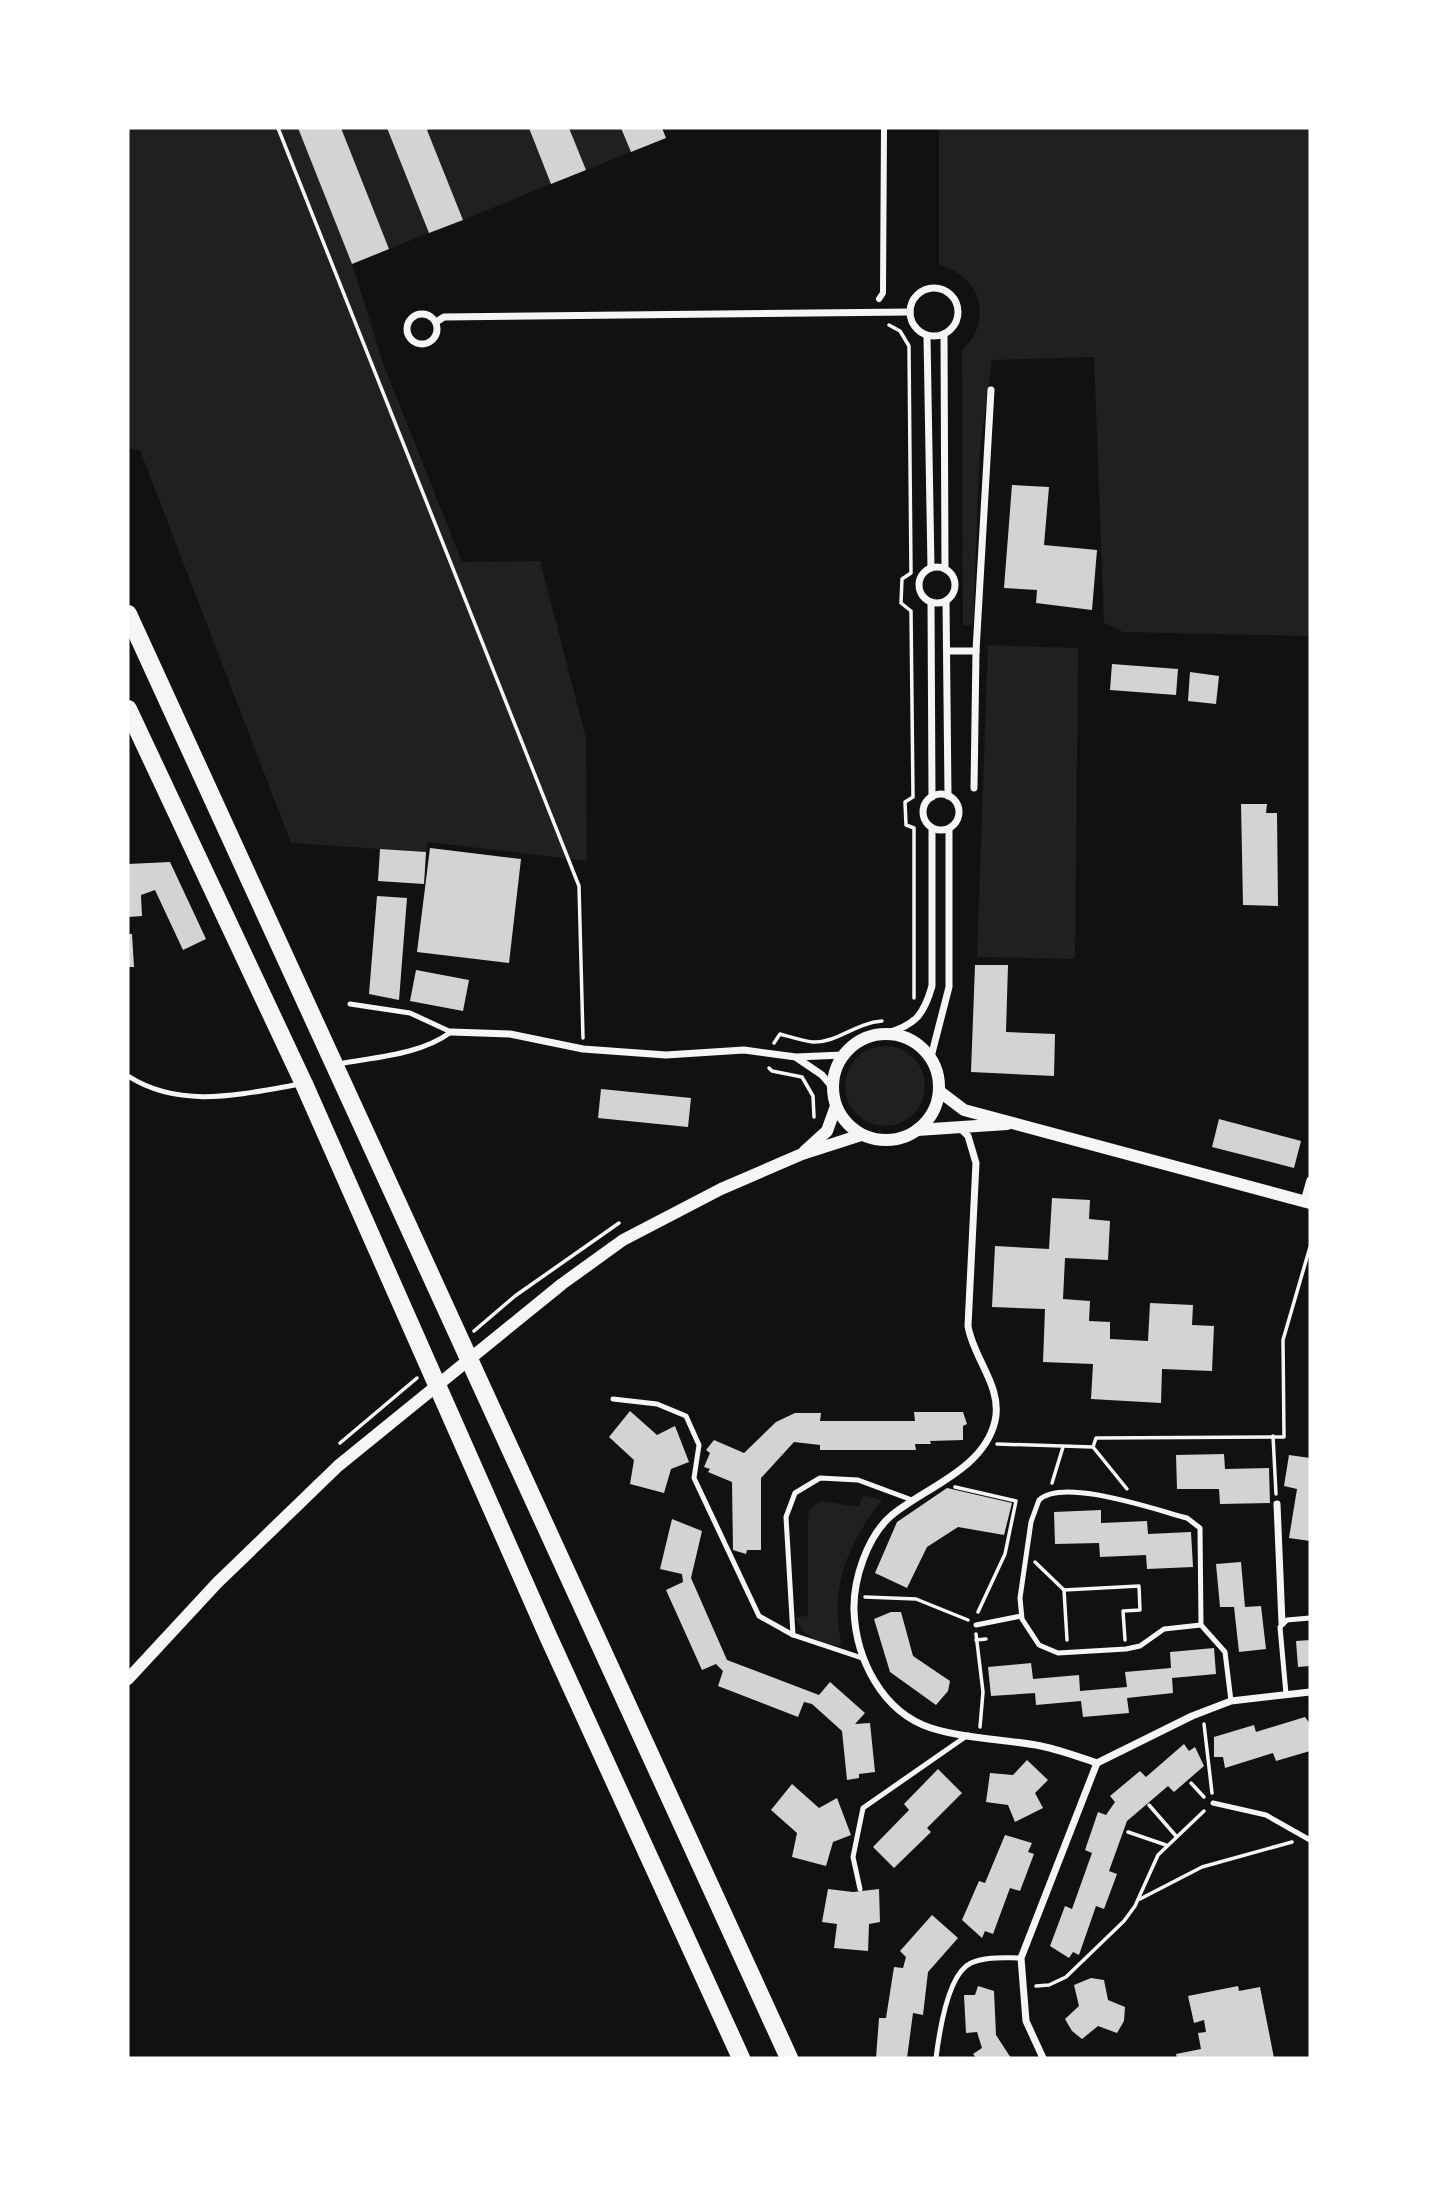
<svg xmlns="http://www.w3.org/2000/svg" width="1438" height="2186" viewBox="0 0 1438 2186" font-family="'Exo 2',sans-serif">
  <rect width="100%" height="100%" fill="#111"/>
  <g fill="#202020">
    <polygon points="128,128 298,128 352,264 384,366 462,562 540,561 586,738 587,861 428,842 426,852 291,843 140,450 128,448"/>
    <polygon points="341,128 387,128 429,233 389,249"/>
    <polygon points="432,128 529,128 551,184 463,220 427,130"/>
    <polygon points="569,128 621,128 631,152 586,170"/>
    <path d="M939,128H1310V636L1123,632L1104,623L1094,357L992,360L980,448L973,625H963L962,350C994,320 981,276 939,265Z"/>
    <polygon points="988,645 1078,648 1075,959 977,957"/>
    <circle cx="885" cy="1086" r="40"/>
    <path d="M863,1495L882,1500C848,1543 828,1589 842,1645C826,1647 797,1634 796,1617L808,1616V1517L810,1509L821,1501L859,1507Z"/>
  </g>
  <g fill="#d3d3d3">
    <polygon points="298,128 341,128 389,249 352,264"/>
    <polygon points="387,128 432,128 427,130 463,220 429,233"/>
    <polygon points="529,128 569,128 586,170 551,184"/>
    <polygon points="621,128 662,128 666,138 631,152"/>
    <polygon points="1012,485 1049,487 1044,545 1097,550 1092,610 1036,603 1037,590 1004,588"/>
    <polygon points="1112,664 1178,669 1176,695 1110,690"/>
    <polygon points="1190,672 1219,676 1216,704 1188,701"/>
    <polygon points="1241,804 1267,804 1266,813 1277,813 1278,906 1243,905"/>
    <polygon points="430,848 521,859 509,963 417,952"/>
    <polygon points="380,849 426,852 424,884 378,881"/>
    <polygon points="170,862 206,939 183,950 155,890 141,895 142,916 128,917 128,864"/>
    <polygon points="377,896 407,898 399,1000 369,994"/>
    <polygon points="128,934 132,934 134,967 128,967"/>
    <polygon points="975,965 1008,965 1006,1032 1055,1034 1054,1076 971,1072"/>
    <polygon points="416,970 469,980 463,1011 410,1001"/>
    <polygon points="601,1089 691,1098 688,1127 598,1118"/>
    <polygon points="1219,1119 1301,1141 1294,1168 1212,1147"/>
    <polygon points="1052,1198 1090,1200 1089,1219 1110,1221 1108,1260 1065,1258 1063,1299 1090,1301 1089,1321 1110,1322 1110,1339 1148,1341 1150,1303 1193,1305 1192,1325 1214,1326 1212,1371 1162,1369 1161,1403 1091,1399 1093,1364 1043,1362 1045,1309 992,1307 995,1246 1049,1249"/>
    <polygon points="630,1411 657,1435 675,1426 689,1462 671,1469 664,1493 630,1484 634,1460 609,1437"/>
    <polygon points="914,1412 963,1412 967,1424 963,1426 963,1440 930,1441 931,1444 915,1444 916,1450 820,1450 820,1445 794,1442 761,1478 761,1550 747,1550 746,1554 733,1550 732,1482 708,1472 710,1469 704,1467 710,1453 706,1450 714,1440 744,1453 776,1422 795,1413 821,1413 820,1421 915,1421"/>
    <polygon points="1224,1454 1225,1469 1269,1468 1270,1503 1220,1504 1219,1489 1177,1489 1176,1455"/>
    <polygon points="1289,1455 1310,1458 1310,1541 1289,1538 1297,1489 1284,1486"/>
    <polygon points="947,1488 1012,1503 1004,1535 958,1527 927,1547 907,1588 875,1573 897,1522"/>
    <polygon points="1101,1510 1101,1523 1147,1521 1148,1534 1191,1532 1193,1567 1147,1569 1146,1555 1100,1557 1099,1543 1055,1544 1054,1512"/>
    <polygon points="672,1519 702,1531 691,1578 727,1660 819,1695 830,1682 865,1713 855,1724 870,1723 875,1772 859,1774 859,1778 847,1780 842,1731 812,1704 804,1702 798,1717 718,1686 723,1671 716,1664 702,1670 666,1590 683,1582 682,1574 660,1569"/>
    <polygon points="1241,1562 1245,1607 1261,1606 1266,1649 1239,1652 1234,1607 1220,1607 1216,1564"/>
    <polygon points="891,1612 901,1612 913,1656 950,1681 948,1691 936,1705 890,1672 874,1619"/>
    <polygon points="1310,1640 1310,1666 1298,1667 1296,1641"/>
    <polygon points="1214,1648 1216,1674 1172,1678 1173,1693 1127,1698 1129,1713 1083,1717 1081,1701 1036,1705 1035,1693 991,1696 988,1667 1031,1663 1033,1679 1079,1675 1080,1691 1103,1689 1127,1687 1125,1672 1171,1668 1170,1652"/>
    <polygon points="1305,1717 1310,1724 1310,1751 1276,1761 1273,1753 1225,1768 1223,1757 1214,1757 1214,1737 1254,1725 1256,1732"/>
    <polygon points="1184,1744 1189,1751 1195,1747 1204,1766 1174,1792 1168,1786 1127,1821 1109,1871 1117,1874 1104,1909 1096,1906 1079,1955 1073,1952 1069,1958 1050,1946 1065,1906 1072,1909 1092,1853 1085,1850 1098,1812 1106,1815 1115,1802 1110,1796 1140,1771 1146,1777"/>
    <polygon points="1027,1760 1048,1780 1035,1793 1043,1808 1015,1822 1008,1805 986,1802 990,1773 1013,1775"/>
    <polygon points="938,1769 962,1793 927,1828 931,1832 894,1868 873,1847 909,1810 904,1804"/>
    <polygon points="792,1784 819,1808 837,1798 851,1835 833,1842 826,1866 792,1857 797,1833 771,1810"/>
    <polygon points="1005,1835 1032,1843 1028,1852 1034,1854 1020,1891 1010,1888 993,1934 985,1931 982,1938 962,1920 979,1881 985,1883"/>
    <polygon points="828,1889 853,1892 879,1889 880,1922 869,1924 868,1951 834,1948 837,1924 822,1922"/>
    <polygon points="932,1915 958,1938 928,1972 923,2015 913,2013 907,2058 876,2058 879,2018 886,2018 894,1967 903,1968 906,1957 900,1951"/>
    <polygon points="1091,1978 1104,1980 1108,2000 1125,2007 1124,2021 1117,2033 1098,2026 1082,2039 1072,2031 1065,2019 1079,2006 1074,1985"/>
    <polygon points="978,1986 994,1991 996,2035 1011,2058 976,2058 973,2054 982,2048 977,2032 966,2033 964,1995 975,1995"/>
    <polygon points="1238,1986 1239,1991 1260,1987 1274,2058 1177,2058 1176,2054 1201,2049 1198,2033 1206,2032 1204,2020 1194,2023 1188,1996"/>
  </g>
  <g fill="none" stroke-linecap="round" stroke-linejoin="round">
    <g stroke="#f5f5f5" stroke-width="3.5">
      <polyline points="278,128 579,886 583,1038"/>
      <polyline points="889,325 900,331 909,346 911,573 902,579 901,603 911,611 913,797 905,802 906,825 914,828 914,998"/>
      <path d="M774,1043L780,1034C791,1037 803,1041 813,1042C837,1043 855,1023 882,1021"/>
      <polyline points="769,1068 772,1071 802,1077 813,1096 814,1117"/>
      <polyline points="474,1331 515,1296 619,1223"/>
      <polyline points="1273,1436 1276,1494"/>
      <polyline points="340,1443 417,1378"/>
      <polyline points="997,1444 1093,1447 1096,1438 1284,1437 1283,1340 1310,1247"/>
      <polyline points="1093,1447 1127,1489"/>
      <polyline points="1052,1483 1063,1447"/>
      <polyline points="955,1487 1016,1501 1005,1554 978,1612"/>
      <polyline points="1035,1562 1064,1590"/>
      <polyline points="865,1597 916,1599 968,1620"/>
      <polyline points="976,1634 983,1692 980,1727"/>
      <polyline points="976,1640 986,1639"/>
      <polyline points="1067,1640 1064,1590 1139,1586 1140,1610 1123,1611 1125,1640"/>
      <polyline points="1204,1724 1212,1793"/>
      <polyline points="1191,1783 1204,1797"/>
      <polyline points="1149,1805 1176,1836"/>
      <polyline points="1128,1832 1166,1845"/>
      <polyline points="1140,1899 1202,1867 1292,1842"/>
      <polyline points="1036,1986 1049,1985 1066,1977 1124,1921 1135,1906 1158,1855 1204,1811"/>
    </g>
    <g stroke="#f5f5f5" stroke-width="5">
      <path d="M338,1064C375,1057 420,1055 451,1032L410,1013L350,1004"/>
      <path d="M128,1076C181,1110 242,1094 301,1084"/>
      <polyline points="613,1399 657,1404 686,1416 699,1445 694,1478 759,1616 793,1635 862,1658"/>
      <polyline points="976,1625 1021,1616"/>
      <path d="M1201,1625L1164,1629L1140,1646L1126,1649L1058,1653L1039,1645L1022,1619L1020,1598L1031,1522L1039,1500C1063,1477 1156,1510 1187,1518L1200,1528L1201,1625L1225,1652L1231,1701"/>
      <polyline points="793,1635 786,1517 795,1493 820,1478 858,1480 912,1500"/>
      <polyline points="1286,1694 1280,1627 1287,1620 1310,1618"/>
      <polyline points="1213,1803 1266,1815 1310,1840"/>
      <polyline points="860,1889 853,1857 863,1808 968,1735"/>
      <path d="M936,2058C939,2034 947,1974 971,1963C986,1956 1005,1958 1021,1958"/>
    </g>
    <polyline stroke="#f5f5f5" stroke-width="6" points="879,299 883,293 884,128"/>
    <g stroke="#f5f5f5" stroke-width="7">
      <circle cx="934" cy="312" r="24"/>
      <circle cx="422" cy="329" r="15"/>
      <polyline points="436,322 444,317 910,312"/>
      <polyline points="944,334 945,569"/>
      <polyline points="927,336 931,568"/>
      <circle cx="937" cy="585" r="18"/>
      <polyline points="946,601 948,796"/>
      <polyline points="931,602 932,797"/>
      <polyline points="947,651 976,651"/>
      <polyline points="974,788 976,651 991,390"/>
      <circle cx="941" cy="812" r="18"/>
      <polyline points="451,1032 510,1034 583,1049 666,1055 744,1050 796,1057 843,1055"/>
      <path d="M887,1033C916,1025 924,1014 932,986V828"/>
      <polyline points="931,1057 949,987 949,829"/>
      <polyline points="797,1058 822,1075 833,1088"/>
      <path d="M960,1128L968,1136L976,1163L968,1326C973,1358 1003,1387 995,1421C984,1469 926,1487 892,1515C867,1536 853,1580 854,1611C856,1659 882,1712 931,1728C966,1739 1005,1739 1041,1746C1060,1750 1079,1757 1097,1763"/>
      <polyline points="1304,1201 1310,1180"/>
      <polyline points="1277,1504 1282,1623"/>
      <polyline points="1097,1763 1192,1716 1231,1701 1310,1692"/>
      <polyline points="1043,2058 1026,2021 1021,1958 1097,1763"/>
    </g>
    <g stroke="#f5f5f5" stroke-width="12">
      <circle cx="886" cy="1087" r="53"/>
      <polyline points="939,1091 964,1110 1310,1203"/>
      <polyline points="917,1130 1007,1124"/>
      <polyline points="805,1151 827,1131 836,1106"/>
      <polyline points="128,1679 217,1583 338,1466 562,1284 623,1240 721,1189 802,1154 861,1135"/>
    </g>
    <g stroke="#f5f5f5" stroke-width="18">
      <polyline points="128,614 789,2058"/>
      <polyline points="128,709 304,1084 548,1636 741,2058"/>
    </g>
  </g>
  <rect width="1438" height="2186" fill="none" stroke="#ffffff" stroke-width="259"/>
</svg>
